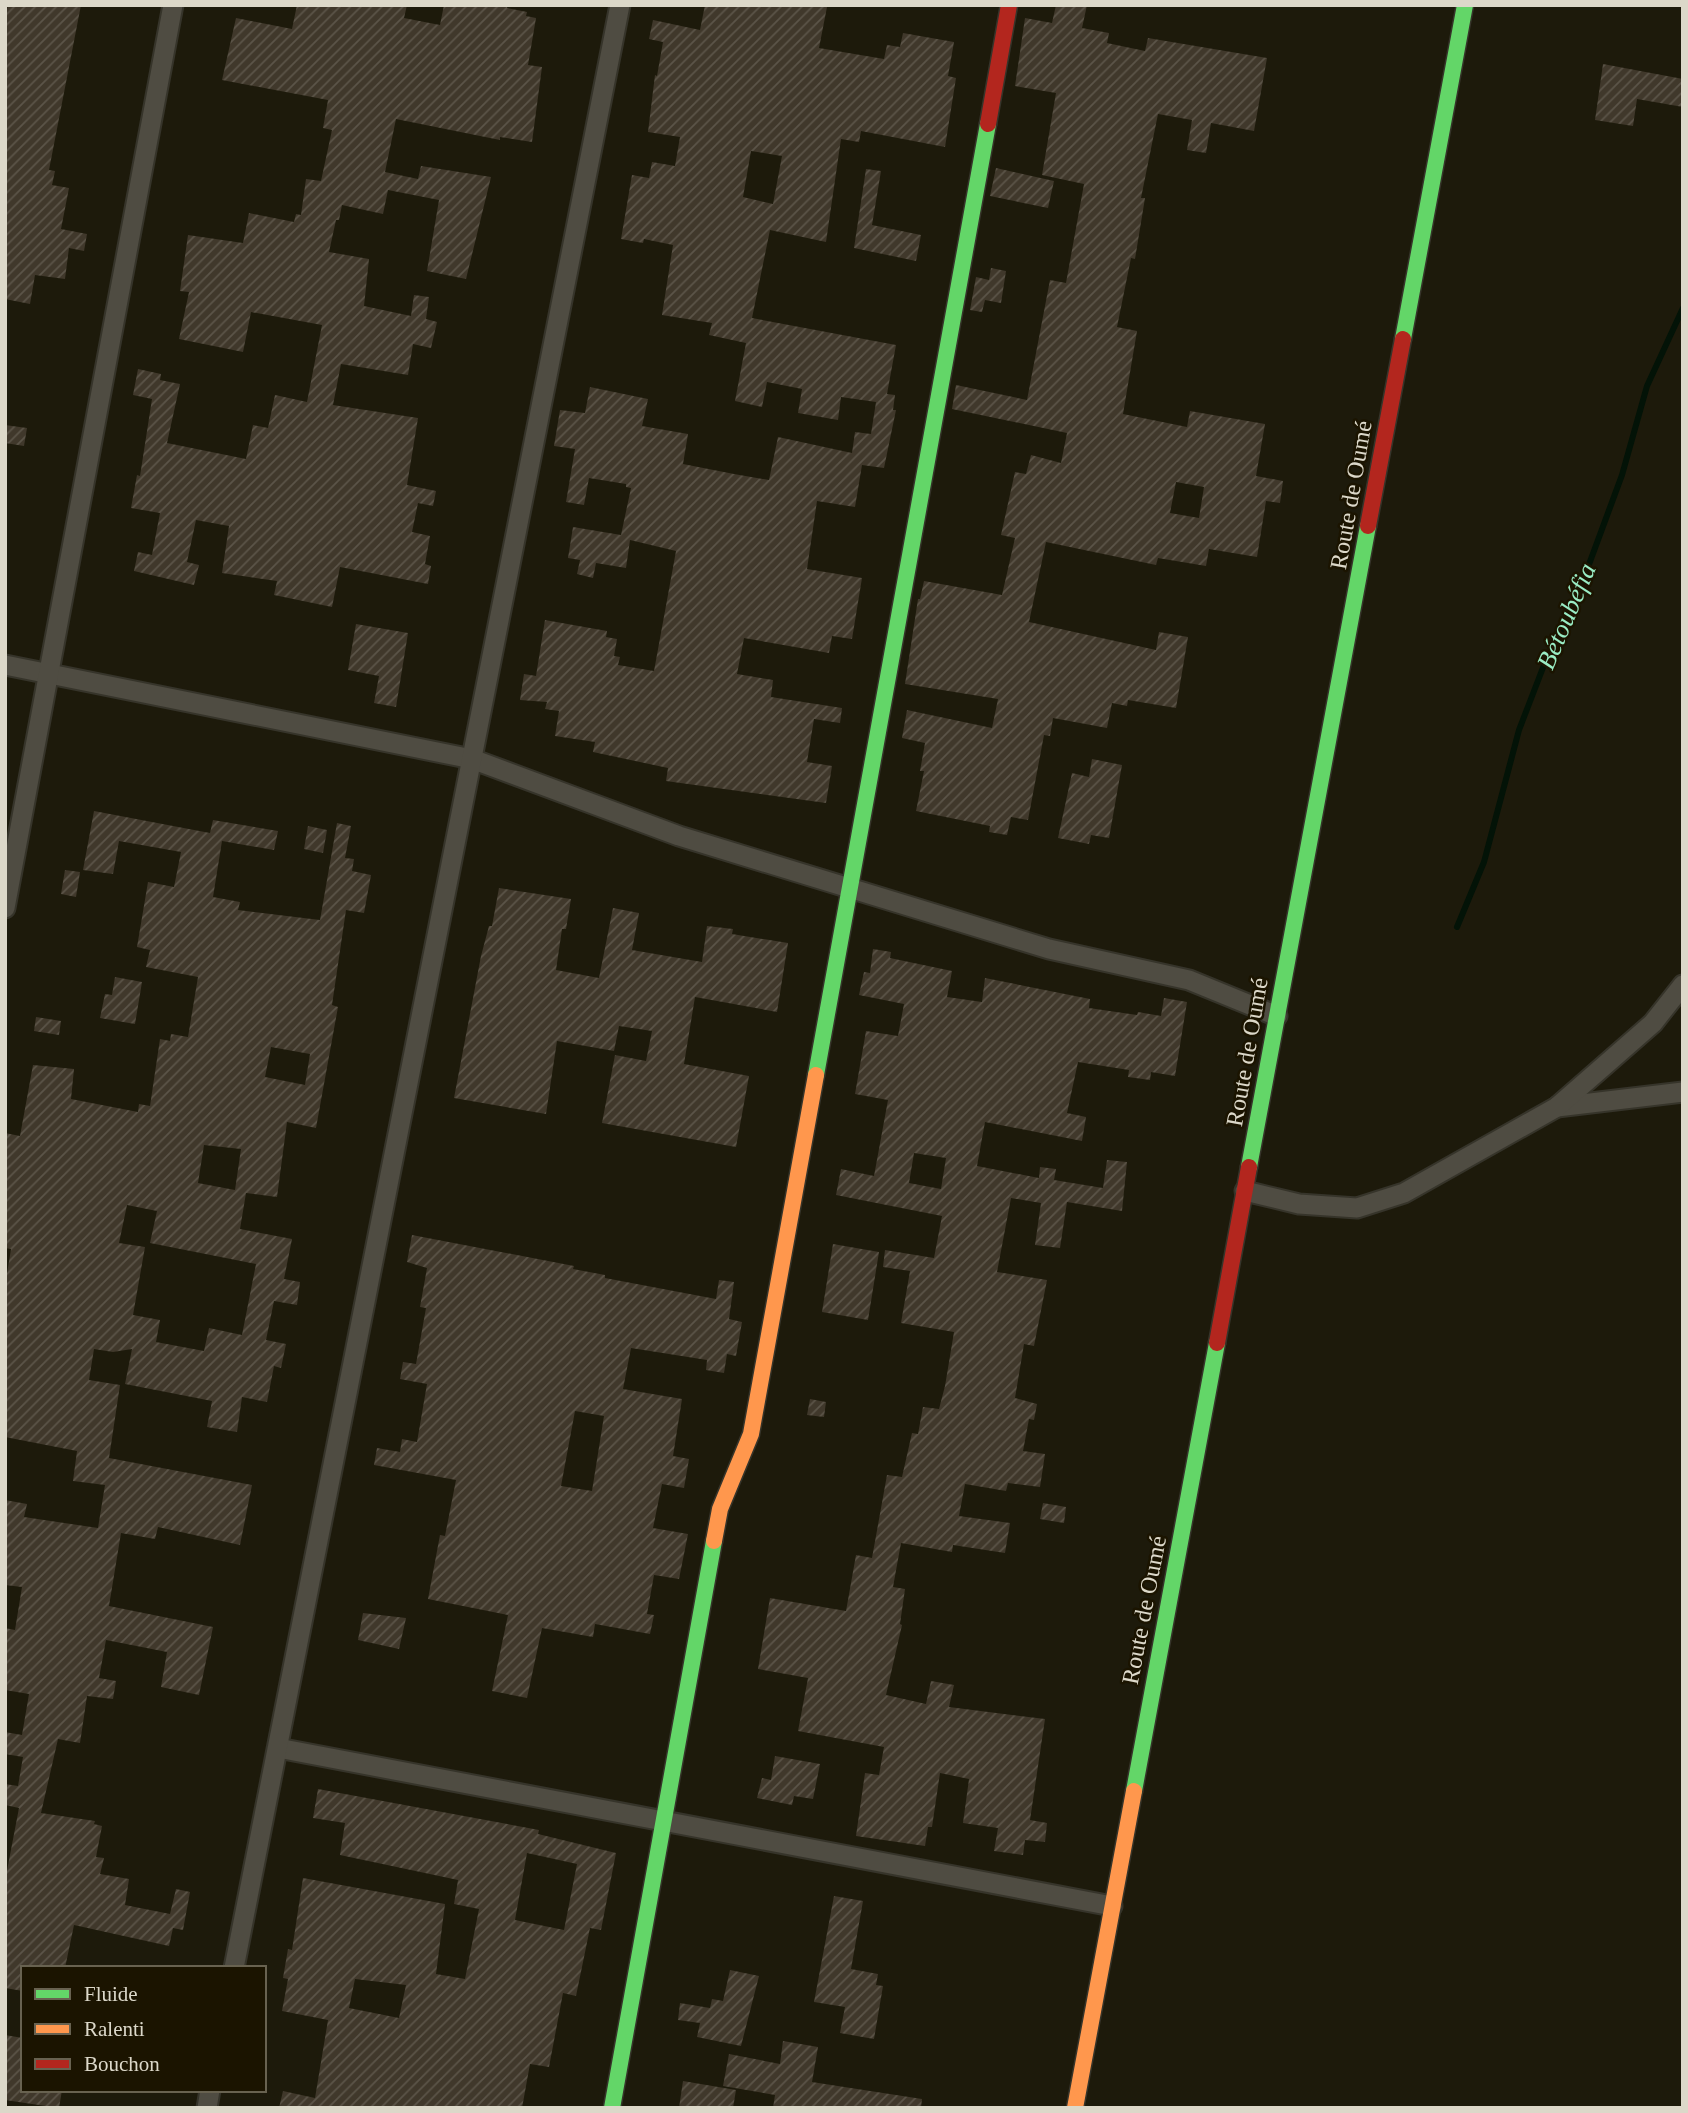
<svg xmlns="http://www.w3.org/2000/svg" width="1688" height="2113" viewBox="0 0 1688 2113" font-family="'Times New Roman',serif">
  <defs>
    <pattern id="building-hatch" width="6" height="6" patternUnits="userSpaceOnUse" patternTransform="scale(1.75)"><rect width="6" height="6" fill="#40382b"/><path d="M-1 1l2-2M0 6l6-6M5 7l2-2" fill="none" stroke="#5b5448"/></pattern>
  </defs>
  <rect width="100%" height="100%" fill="#1d1a0b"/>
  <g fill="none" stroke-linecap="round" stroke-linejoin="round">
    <polyline stroke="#031307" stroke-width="6" points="1457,927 1484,862 1519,730 1544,665 1574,605 1622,475 1647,386 1683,308"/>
  </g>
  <g fill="url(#building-hatch)" fill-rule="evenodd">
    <polygon points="8,5 81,5 49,170 55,171 52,185 69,188 61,229 87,234 84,251 69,248 65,279 35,275 30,304 5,299 5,18"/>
    <polygon points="297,5 407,5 404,18 440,25 444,5 508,5 507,8 527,12 526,16 536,18 528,65 542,67 532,142 500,137 500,140 396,119 385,172 418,179 421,166 491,177 466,279 427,271 439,200 388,190 383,214 342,205 339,220 336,220 329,252 369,259 364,306 411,316 414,295 429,297 426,319 437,322 431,348 413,344 408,375 341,364 333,405 418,418 407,485 436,491 433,506 418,503 412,532 430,536 425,564 431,566 428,584 340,567 332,607 274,595 277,581 222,573 229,526 196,520 187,562 199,565 194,585 134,571 138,552 152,555 160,513 131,508 137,475 140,476 152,399 133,395 138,369 161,374 160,380 180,384 167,443 246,459 253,425 268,428 275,395 307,402 322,325 251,312 243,352 179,339 189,292 180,291 188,235 243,243 249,213 294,222 296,214 301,215 306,179 321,181 332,130 323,128 328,100 222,80 236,18 292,29"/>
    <path d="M705,5L827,7L819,48L884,59L887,45L900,47L903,33L954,42L948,76L956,78L945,147L861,131L859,142L841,139L826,242L770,230L752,318L896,345L887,394L895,395L893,410H896L884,468L862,465L855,507L817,501L807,569L862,578L852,639L832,636L829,653L744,638L737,674L773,680L771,697L842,708L840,723L814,719L807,762L832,766L826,803L666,781L668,768L593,752L595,742L555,736L559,711L545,709L547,702L520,700L524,674L536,676L545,620L607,631L606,637L617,639L614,656L620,657L618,665L654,671L676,551L630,540L626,568L596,563L593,578L577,574L580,560L568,558L573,527L621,535L631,488L626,487V484L589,478L584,505L566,502L575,449L554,446L560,410L585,413L590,387L648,399L642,426L688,434L683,464L734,474L769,480L778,437L852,453L855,432L871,434L876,402L841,397L838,420L798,413L802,389L767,382L762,407L735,401L746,343L709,335L712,323L662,315L673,245L644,239L643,243L621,239L632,175L649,178L652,162L675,166L680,137L648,132L655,75L657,76L663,42L649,39L653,20L700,30ZM751,151L782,156L773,204L743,197Z"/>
    <path d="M1056,5H1087L1082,28L1109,33L1107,43L1145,51L1148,38L1267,58L1254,131L1211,123L1206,153L1187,150L1192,120L1158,114L1141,198H1145L1135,259L1131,258L1117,327L1137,331L1123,414L1187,427L1190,411L1265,424L1256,476L1283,481L1280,503L1266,501L1257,557L1209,549L1206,566L1158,558L1156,565L1046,542L1029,622L1156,650L1159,632L1188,637L1176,708L1128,700L1127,706L1112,703L1107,728L1053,718L1050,736L1044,735L1028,820L1011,817L1007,835L989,832L990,826L916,811L924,771H920L925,743L902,738L907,710L992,728L998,699L905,684L918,599H920L924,581L1002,595L1015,538L1001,535L1015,472L1026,474L1031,455L1061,463L1067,433L952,409L956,385L1027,400L1050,280L1066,283L1084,184L1042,175L1056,93L1015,86L1025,18L1052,23ZM1176,482L1204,487L1199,518L1170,513Z"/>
    <polygon points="1603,64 1683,79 1683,107 1637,99 1633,126 1595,120"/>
    <polygon points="996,168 1054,181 1048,208 990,196"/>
    <polygon points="866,169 881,171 872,225 921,235 916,261 854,248"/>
    <polygon points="991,268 1006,271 1001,303 985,300 982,312 970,310 976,277 989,280"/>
    <polygon points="5,425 27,428 24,446 5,443"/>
    <polygon points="356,624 408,633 396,707 374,703 379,676 348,670"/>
    <polygon points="1092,759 1122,765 1109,838 1091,835 1089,844 1058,838 1072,773 1089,777"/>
    <path d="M94,811L210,833L213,820L278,831L274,850L222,841L213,897L240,902L238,910L320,920L337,823L351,826L345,858L354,859L352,871L371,875L364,913L346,910L332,1005L338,1007L316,1128L287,1122L277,1197L246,1193L240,1229L292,1239L284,1279L300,1282L297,1305L274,1301L266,1340L286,1344L281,1368L274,1366L267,1402L242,1397L237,1432L207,1427L212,1401L125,1384L132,1349L113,1352L94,1349L89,1380L120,1385L109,1458L252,1485L240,1545L158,1527L155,1539L121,1533L109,1606L213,1627L199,1695L161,1687L167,1652L106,1640L99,1678L116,1681L113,1699L87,1696L80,1743L58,1739L41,1813L95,1821L94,1824L102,1826L96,1857L104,1858L100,1874L129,1879L125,1905L170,1914L176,1889L190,1892L183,1930L173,1928L169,1946L74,1925L65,1968H23V1991L5,1988V1881L19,1808L5,1805V1784L18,1786L23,1757L5,1754V1732L22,1735L29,1694L5,1690V1628L15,1630L22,1587L5,1585V1500L27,1504L24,1517L98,1528L105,1485L73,1481L77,1451L5,1437V1286L11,1249L5,1248V1133L20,1136L33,1065L74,1069L71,1099L138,1112L139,1104L150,1106L160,1039L170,1041L171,1034L188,1037L198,977L146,967L150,950L137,947L148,882L174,887L181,852L119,841L113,874L83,870ZM271,1047L310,1054L305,1085L265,1077ZM204,1145L241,1149L235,1190L198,1183ZM127,1205L157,1211L150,1243L256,1264L242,1335L209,1328L204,1351L156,1342L160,1320L133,1315L145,1247L119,1243Z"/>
    <polygon points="308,826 327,830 323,853 304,849"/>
    <polygon points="65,870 80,872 76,897 61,894"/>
    <polygon points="499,888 571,899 566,929 562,929 556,970 599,978 613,908 639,913 632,950 702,962 707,926 733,929 732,934 788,943 777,1012 695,997 684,1064 749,1076 736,1147 602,1123 615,1055 646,1061 652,1031 619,1026 614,1051 557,1041 546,1114 454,1098 481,956 489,926 492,926"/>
    <path d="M873,949L891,952L890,958L952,971L947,997L982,1002L985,978L1090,999L1089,1008L1137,1015L1138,1012L1161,1016L1164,998L1187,1002L1175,1076L1151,1072L1150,1080L1128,1077L1129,1070L1078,1062L1067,1113L1086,1117L1082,1141L985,1122L977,1166L1039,1178L1040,1167L1056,1169L1054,1180L1103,1188L1107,1160L1127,1162L1122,1211L1067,1202L1060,1248L1035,1245L1041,1203L1011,1198L997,1272L1047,1280L1034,1346L1024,1344L1015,1398L1037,1404L1034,1420L1029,1419L1023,1451L1045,1454L1040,1487L1008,1483L1006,1491L965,1484L959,1516L1010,1523L1005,1553L953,1545L952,1552L901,1543L893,1587L905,1589L900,1624L902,1625L886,1695L926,1704L931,1681L954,1685L949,1707L1045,1719L1030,1820L1047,1823L1045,1842L1025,1840L1023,1855L994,1851L998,1828L963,1823L969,1779L940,1773L932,1827H928L925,1846L856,1836L865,1773L879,1775L884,1747L798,1731L808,1678L758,1669L770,1598L846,1611L856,1555L872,1558L887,1475L902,1477L912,1433L918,1434L923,1407L939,1409L945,1386L954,1332L901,1323L910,1271L883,1267L885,1250L934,1258L942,1216L836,1195L841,1169L874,1176L888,1100L855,1094L866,1031L898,1036L904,1004L859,995L864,972L870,973ZM914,1153L946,1158L941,1189L909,1183Z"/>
    <polygon points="115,977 142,982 135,1024 100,1018 105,994 112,995"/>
    <polygon points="36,1017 61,1021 59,1035 34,1031"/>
    <path d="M412,1235L574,1266L573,1269L605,1275V1278L716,1299L719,1280L734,1282L729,1319L742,1322L736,1356L727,1354L724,1373L706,1370L707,1360L631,1348L623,1389L682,1399L673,1456L689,1459L684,1488L662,1484L653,1528L688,1534L679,1579L654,1575L647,1614L654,1615L650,1634L595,1624L593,1637L542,1628L527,1698L492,1691L508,1615L428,1599L440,1535L445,1536L456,1480L374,1465L377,1448L400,1452L402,1439L417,1442L427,1384L400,1379L403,1362L416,1364L426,1308L420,1307L427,1268L407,1262ZM575,1411L604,1416L592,1491L561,1486Z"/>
    <polygon points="833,1244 879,1252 868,1320 822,1312"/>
    <polygon points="810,1399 826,1402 824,1417 807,1415"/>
    <polygon points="1043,1503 1066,1507 1064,1523 1040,1519"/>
    <polygon points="363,1613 406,1618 399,1649 358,1640"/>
    <polygon points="775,1756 820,1764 813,1799 794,1796 792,1805 757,1798 762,1778 771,1780"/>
    <path d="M318,1789L539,1830L538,1834L616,1853L601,1930L590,1928L576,1996L563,1993L549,2067L530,2064L522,2108H279L283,2091L315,2098L328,2020L282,2011L288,1979L283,1978L288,1949L292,1950L303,1878L445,1904L436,1974L465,1979L479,1909L454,1904L458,1880L340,1855L345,1823L313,1818ZM527,1853L577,1864L564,1930L515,1920ZM355,1979L406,1985L399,2018L349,2008Z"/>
    <polygon points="834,1896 863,1901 851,1969 878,1974 876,1985 883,1986 874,2039 840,2033 845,2007 814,2002"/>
    <polygon points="730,1970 759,1976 741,2046 697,2037 700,2023 678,2020 680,2003 710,2008 712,1999 723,2001"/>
    <polygon points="5,2035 23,2038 23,2090 62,2090 59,2108 5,2100"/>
    <polygon points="783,2041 818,2047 812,2082 922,2099 921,2108 773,2108 775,2095 723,2086 729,2054 780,2064"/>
    <polygon points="683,2081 736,2090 733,2108 679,2108"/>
  </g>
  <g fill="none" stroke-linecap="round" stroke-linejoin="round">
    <g stroke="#36342a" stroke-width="23">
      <g id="street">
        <polyline points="5,665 472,759 679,836 1049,949 1189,980 1277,1016"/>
        <polyline points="5,908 173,5"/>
        <polyline points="1557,1107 1683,1092"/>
        <polyline points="1245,1191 1299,1204 1357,1208 1404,1193 1557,1107 1653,1023 1683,985"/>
        <polyline points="278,1748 1112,1906"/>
        <polyline points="234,1968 620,5"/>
        <polyline points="207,2108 210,2090"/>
      </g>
    </g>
    <g stroke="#36342a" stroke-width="19">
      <g id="fast">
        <polyline points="1403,339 1465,5"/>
        <polyline points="816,1075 988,124"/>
        <polyline points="1249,1167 1368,526"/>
        <polyline points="1134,1791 1217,1343"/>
        <polyline points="612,2108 714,1541"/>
      </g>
    </g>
    <g stroke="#36342a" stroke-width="19">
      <g id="slow">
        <polyline points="714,1541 720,1509 751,1434 816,1075"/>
        <polyline points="1075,2108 1134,1791"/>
      </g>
    </g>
    <g stroke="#36342a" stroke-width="19">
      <g id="jam">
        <polyline points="988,124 1009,5"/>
        <polyline points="1368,526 1403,339"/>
        <polyline points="1217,1343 1249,1167"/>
      </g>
    </g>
    <use href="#street" stroke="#4f4c42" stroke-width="19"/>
    <use href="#fast" stroke="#63d668" stroke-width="16"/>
    <use href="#slow" stroke="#ff974d" stroke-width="16"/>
    <use href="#jam" stroke="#b3261e" stroke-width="16"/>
  </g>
  <g text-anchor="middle" stroke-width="5" stroke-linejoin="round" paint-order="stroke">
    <g font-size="24" fill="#dcd8c9" stroke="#1b1400">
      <text transform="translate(1351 495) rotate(-80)" y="8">Route de Oumé</text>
      <text transform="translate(1247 1052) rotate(-80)" y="8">Route de Oumé</text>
      <text transform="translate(1144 1610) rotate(-79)" y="8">Route de Oumé</text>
    </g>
    <g font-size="26" font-style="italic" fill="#9aedc5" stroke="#1b1400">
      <text transform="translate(1566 616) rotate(-67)" y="9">Bétoubéfia</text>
    </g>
  </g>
  <rect width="1688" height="2113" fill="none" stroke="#dcd8c9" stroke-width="14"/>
  <rect x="21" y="1966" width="245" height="126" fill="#1b1400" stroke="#686250" stroke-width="2"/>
  <rect x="35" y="1989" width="35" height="10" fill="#63d668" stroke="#686250" stroke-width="2"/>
  <text x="84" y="2001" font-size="21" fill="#dcd8c9">Fluide</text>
  <rect x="35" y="2024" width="35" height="10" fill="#ff974d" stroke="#686250" stroke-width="2"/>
  <text x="84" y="2036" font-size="21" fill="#dcd8c9">Ralenti</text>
  <rect x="35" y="2059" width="35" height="10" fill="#b3261e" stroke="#686250" stroke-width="2"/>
  <text x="84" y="2071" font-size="21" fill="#dcd8c9">Bouchon</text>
</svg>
